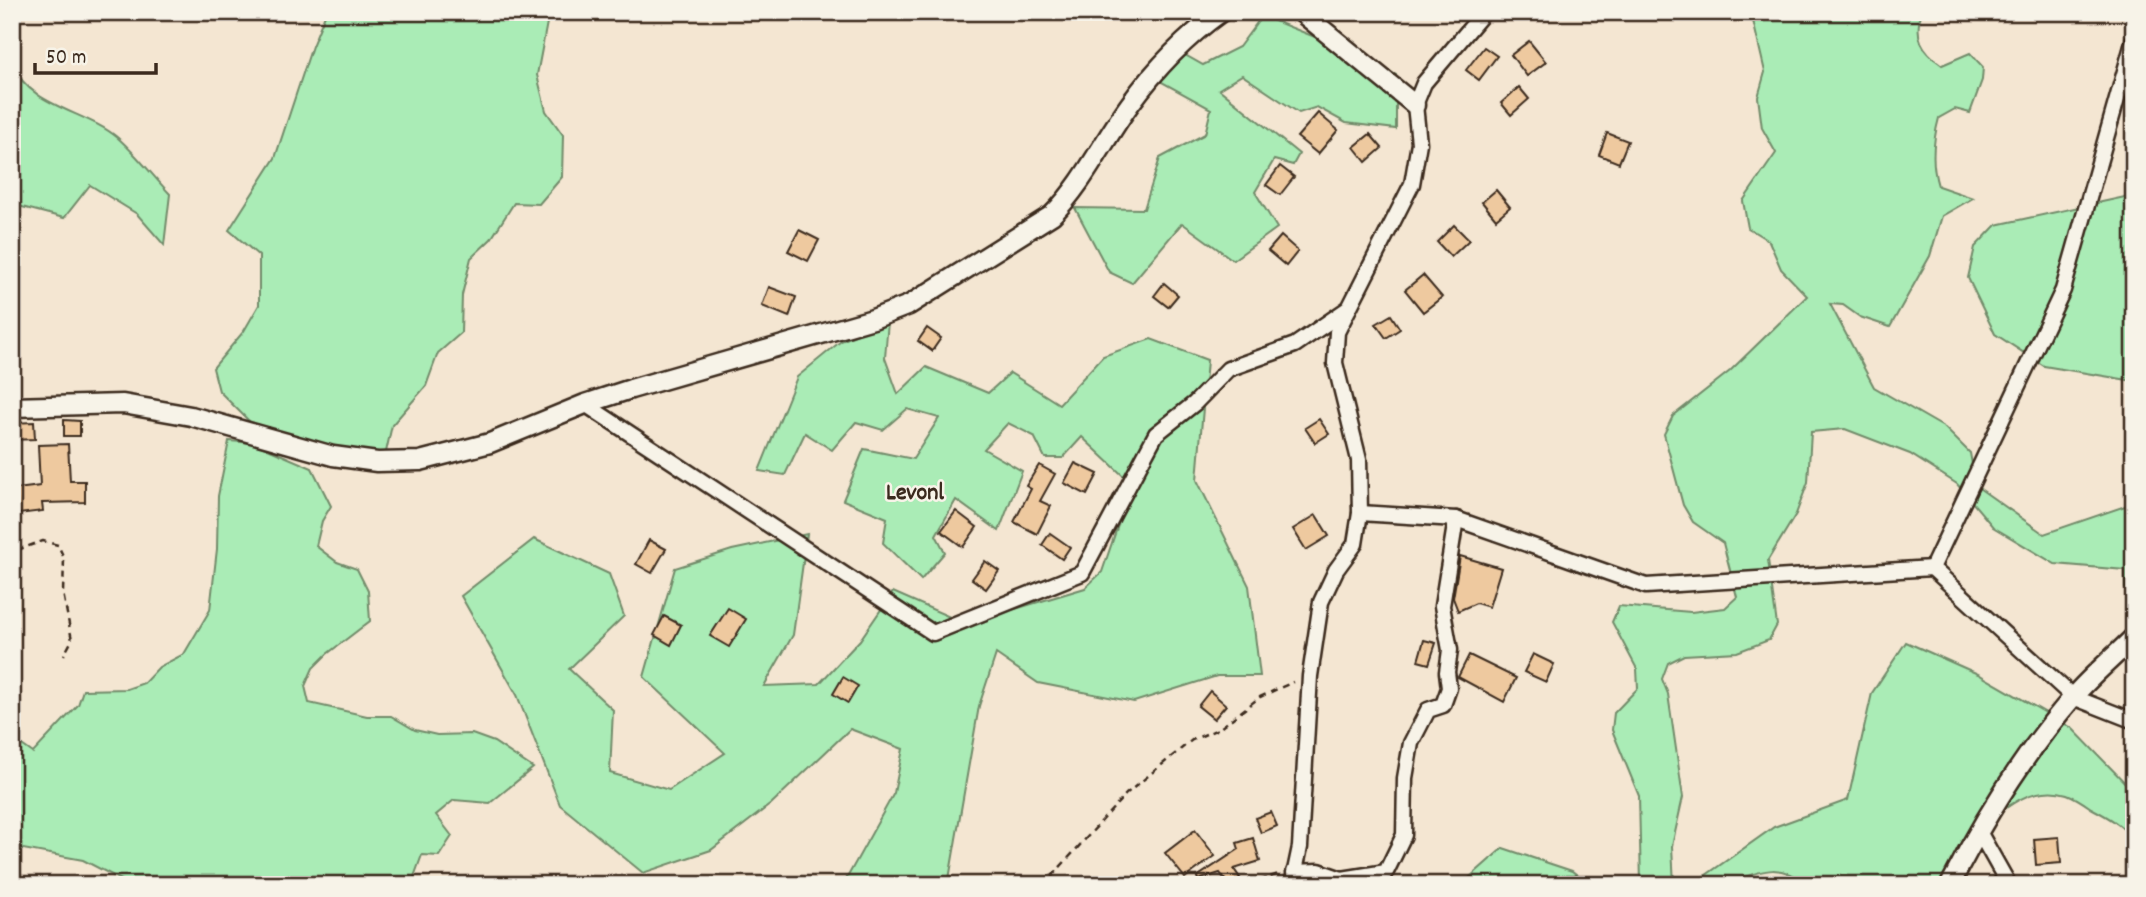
<svg xmlns="http://www.w3.org/2000/svg" width="2146" height="897" viewBox="0 0 2146 897" font-family="Dekko,sans-serif">
  <rect width="100%" height="100%" fill="#f4e6d2"/>
  <filter id="ink" filterUnits="userSpaceOnUse"><feTurbulence type="fractalNoise" baseFrequency=".0143" numOctaves="2"/><feDisplacementMap in="SourceGraphic" scale="14" xChannelSelector="R" yChannelSelector="G"/><feConvolveMatrix kernelMatrix="1 2 1 2 8 2 1 2 1" color-interpolation-filters="sRGB"/></filter>
  <g filter="url(#ink)">
    <g fill="#aaecb6" stroke="#728b6a" stroke-width="2">
      <polygon points="326,12 549,12 537,75 546,111 563,135 562,177 539,204 514,203 491,239 471,258 462,295 461,333 438,353 426,386 392,425 384,461 261,433 219,391 213,368 244,331 259,305 259,256 229,230 275,158 312,46"/>
      <path d="M1751,12H1922C1913,36 1922,51 1942,65L1970,53L1983,67L1982,80L1970,113L1955,109L1939,118C1933,140 1931,164 1938,186L1973,198L1942,216L1930,256L1890,327L1860,317L1843,305L1830,304L1874,387L1945,428L1970,453L1976,486L2044,534L2128,505L2134,507V592L2125,588V570L2055,564L1993,527L1957,484L1910,454L1845,429L1811,432L1808,482L1796,514L1768,560L1777,625L1769,640L1737,652L1684,655L1668,663L1662,679L1668,694L1683,797L1672,846L1674,885H1641L1639,796L1612,730L1614,713L1638,688L1637,669L1612,622L1619,606L1691,612L1725,608L1737,597L1723,543L1693,522L1683,505L1664,434L1673,416L1730,371L1807,296L1781,269L1769,241L1748,228L1743,201L1776,153L1762,128L1758,97L1765,72Z"/>
      <polygon points="1262,16 1325,41 1396,75 1396,129 1346,123 1317,107 1299,113 1242,75 1219,89 1299,154 1293,165 1274,160 1255,192 1277,228 1233,260 1182,223 1132,283 1109,272 1075,208 1144,209 1160,158 1205,134 1211,109 1158,80 1178,51 1203,65 1239,47"/>
      <path d="M12,64C31,108 85,110 118,138C137,155 153,176 170,194L164,245L137,214L90,185L64,218L18,206L12,180Z"/>
      <polygon points="2134,195 2134,381 2044,366 1995,334 1968,278 1975,247 1996,225"/>
      <polygon points="888,321 885,358 898,394 926,367 988,393 1010,373 1059,404 1103,356 1151,339 1207,360 1197,480 1249,586 1260,676 1217,676 1134,702 1038,683 996,654 979,706 948,885 843,885 894,793 903,749 850,729 771,804 711,850 643,873 560,805 517,695 461,596 534,539 609,574 624,616 569,669 613,710 610,773 669,790 725,753 644,677 675,568 732,550 807,534 793,635 764,686 819,684 860,640 893,592 952,618 1015,609 1085,588 1102,572 1132,484 1082,437 1063,458 1045,458 1034,436 1008,423 984,449 1022,471 999,531 956,500 936,535 945,552 921,580 883,543 887,518 843,500 864,449 913,459 939,418 907,409 883,430 856,422 832,450 805,433 785,475 759,471 797,377 841,341"/>
      <polygon points="229,441 254,443 312,468 331,506 322,521 316,546 337,562 357,569 368,591 370,621 327,654 313,668 305,686 309,703 367,716 391,716 415,730 437,735 472,734 494,742 533,768 490,803 454,800 436,815 452,836 439,856 422,855 411,885 131,885 83,860 12,847 12,738 33,753 78,705 83,690 127,689 144,683 159,667 184,654 210,610 217,549 218,496"/>
      <path d="M1906,642L1978,674L2072,728L2134,792V840C2121,824 2108,817 2091,808C2084,803 2075,797 2067,794C2013,777 1964,849 1938,885H1807C1782,863 1764,869 1736,880L1734,885H1692L1774,827L1848,800L1872,693Z"/>
      <polygon points="1503,848 1572,871 1590,885 1461,885"/>
    </g>
    <g fill="#eec99f" stroke="#3b2a1e" stroke-width="2">
      <polygon points="1529,41 1546,62 1527,76 1511,55"/>
      <polygon points="1484,47 1497,56 1479,80 1466,70"/>
      <polygon points="1519,87 1529,99 1511,115 1501,103"/>
      <polygon points="1318,113 1338,130 1318,154 1297,137"/>
      <polygon points="1607,133 1628,141 1619,163 1599,155"/>
      <polygon points="1370,134 1382,148 1366,162 1354,147"/>
      <polygon points="1280,166 1294,177 1280,195 1266,185"/>
      <polygon points="1496,190 1510,207 1496,219 1482,202"/>
      <polygon points="1454,225 1469,240 1451,257 1437,242"/>
      <polygon points="799,230 819,240 808,261 788,251"/>
      <polygon points="1281,236 1298,251 1286,266 1268,251"/>
      <polygon points="1423,275 1442,297 1423,312 1405,290"/>
      <polygon points="1164,283 1178,295 1168,307 1154,296"/>
      <polygon points="769,287 796,297 789,317 762,306"/>
      <polygon points="1391,315 1400,329 1386,338 1376,324"/>
      <polygon points="927,328 941,338 932,351 918,341"/>
      <polygon points="1319,419 1329,434 1315,443 1305,428"/>
      <polygon points="64,420 80,421 80,436 64,436"/>
      <polygon points="34,422 35,439 12,440 12,423"/>
      <polygon points="68,444 70,481 85,481 85,502 42,503 43,511 19,514 16,489 40,486 38,445"/>
      <polygon points="1075,463 1098,474 1087,495 1064,483"/>
      <polygon points="1039,465 1055,474 1040,501 1051,506 1037,534 1014,522 1031,489 1026,486"/>
      <polygon points="956,511 977,527 963,547 941,531"/>
      <polygon points="1316,515 1329,536 1306,550 1293,529"/>
      <polygon points="1050,533 1070,547 1062,559 1042,545"/>
      <polygon points="649,540 666,549 652,573 636,564"/>
      <polygon points="1460,556 1501,568 1489,607 1476,603 1458,611 1453,598"/>
      <polygon points="985,561 999,571 986,589 972,579"/>
      <polygon points="728,608 746,619 729,647 710,636"/>
      <polygon points="664,616 681,625 671,645 654,635"/>
      <polygon points="1424,640 1436,643 1429,664 1418,661"/>
      <polygon points="1533,654 1554,664 1546,682 1524,672"/>
      <polygon points="1469,655 1516,678 1504,702 1458,677"/>
      <polygon points="843,677 858,686 848,703 833,694"/>
      <polygon points="1210,691 1226,705 1214,719 1198,706"/>
      <polygon points="1271,812 1277,826 1261,833 1255,818"/>
      <polygon points="1195,830 1215,856 1185,878 1165,853"/>
      <polygon points="2059,837 2061,863 2036,865 2034,839"/>
      <polygon points="1253,838 1260,861 1234,869 1240,878 1229,885 1220,873 1198,880 1197,877 1239,849 1237,843"/>
    </g>
    <g fill="none" stroke-linecap="round" stroke-linejoin="round">
      <g stroke="#3b2a1e" stroke-width="19">
        <g id="minor">
          <polyline points="2134,39 2063,290 1932,568 2073,697 2134,721"/>
          <polyline points="585,404 933,633 1082,573 1156,434 1195,403 1228,369 1295,345 1349,308"/>
          <polyline points="1360,513 1456,519 1646,586 1932,568"/>
          <polyline points="1978,830 2009,885"/>
          <polyline points="1294,872 1319,871 1342,879 1386,872 1404,835 1405,778 1411,743 1428,710 1443,705 1449,688 1447,672 1450,650 1442,606 1456,519"/>
          <polyline points="1292,885 1300,847 1310,676 1321,602 1336,570 1355,544 1360,513 1359,460 1335,363 1337,332 1412,184 1419,143 1415,105 1424,83 1484,12"/>
        </g>
      </g>
      <g stroke="#3b2a1e" stroke-width="23">
        <g id="tertiary">
          <polyline points="1301,12 1415,105"/>
          <path d="M12,407L123,404L191,416L333,456L377,462L420,461L490,443L585,404L631,389L873,319L909,305L1052,215C1084,183 1103,141 1130,104C1156,68 1185,38 1221,12"/>
          <path d="M1950,885C1984,818 2024,754 2073,697C2091,676 2114,657 2134,637"/>
        </g>
      </g>
      <g stroke="#3b2a1e" stroke-width="2.5" stroke-dasharray="7 5" stroke-linecap="butt">
        <polyline points="17,550 43,541 58,545 64,558 63,593 72,640 64,655"/>
        <polyline points="1044,885 1126,794 1192,740 1220,728 1260,697 1293,682"/>
        <polyline points="1248,885 1281,873"/>
      </g>
      <use href="#minor" stroke="#f7f3e8" stroke-width="14"/>
      <use href="#tertiary" stroke="#f7f3e8" stroke-width="18"/>
    </g>
  </g>
  <g text-anchor="middle" stroke-width="5" stroke-linejoin="round" paint-order="stroke">
    <g font-size="24" font-weight="bold" fill="#3b2a1e" stroke="#f7f3e8">
      <text x="915" y="499">Levonl</text>
    </g>
  </g>
  <rect width="2146" height="897" fill="none" stroke="#f7f3e8" stroke-width="42"/>
  <rect x="21" y="21" width="2104" height="855" fill="none" stroke="#3b2a1e" stroke-width="2.5" filter="url(#ink)"/>
  <path d="M35 63v10h121v-10" fill="none" stroke="#3b2a1e" stroke-width="3.5"/>
  <text x="46" y="63" font-size="21" fill="#3b2a1e" stroke="#f7f3e8" stroke-width="5" paint-order="stroke">50 m</text>
</svg>
